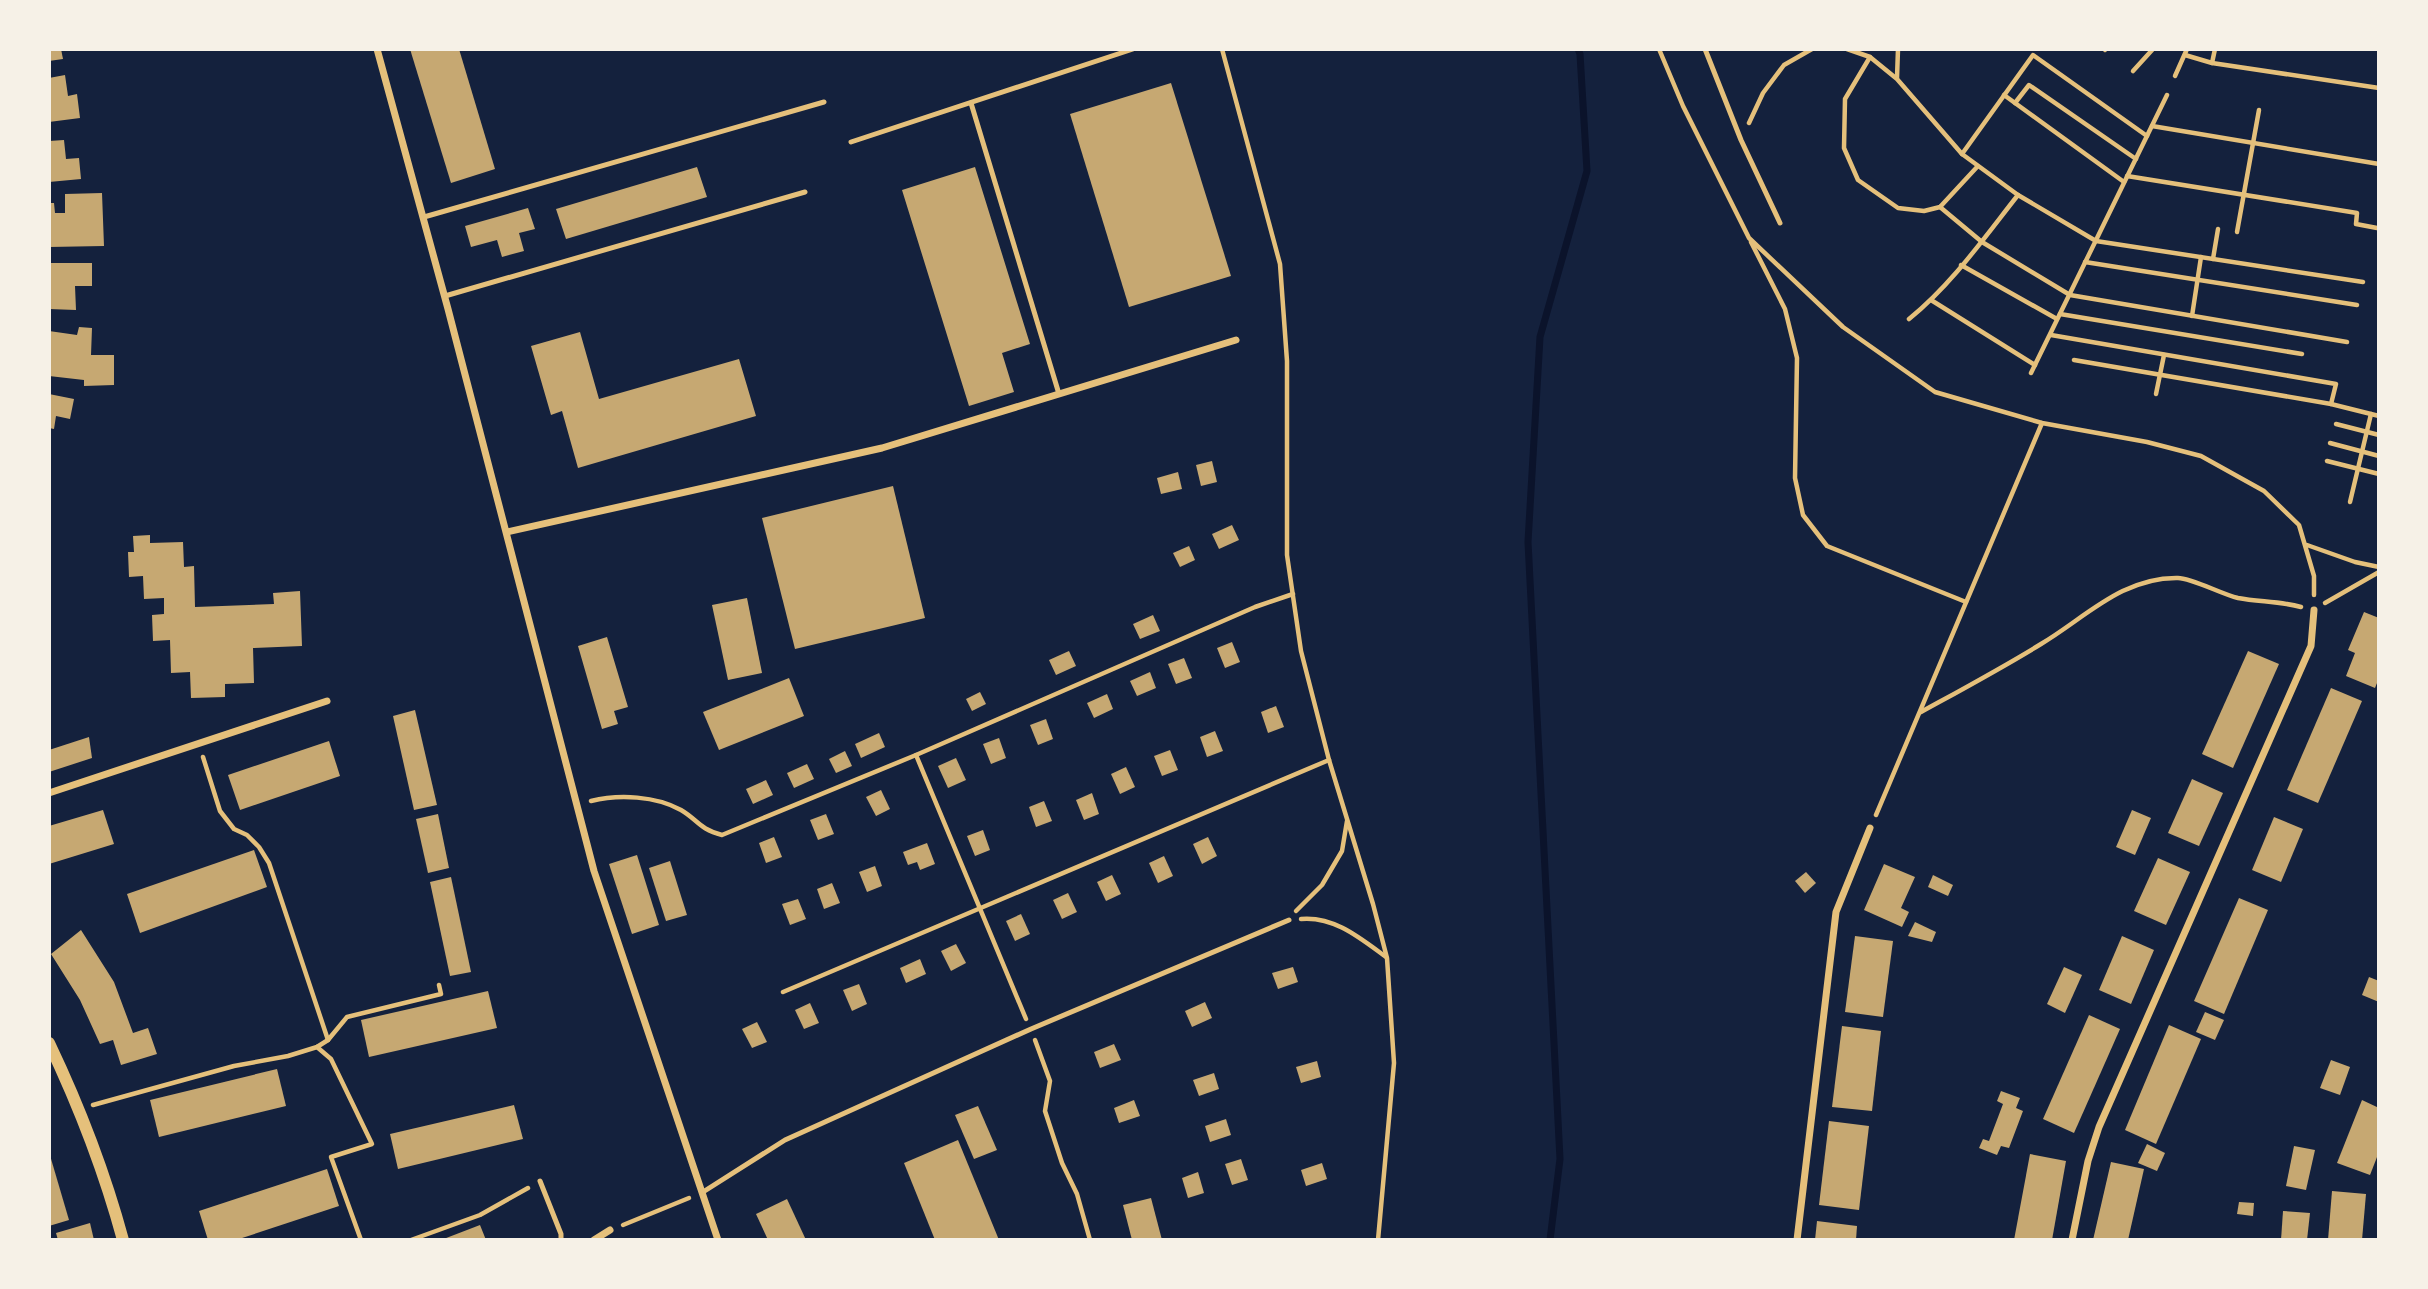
<svg xmlns="http://www.w3.org/2000/svg" width="2428" height="1289" viewBox="0 0 2428 1289" font-family="Roboto,sans-serif">
  <rect width="100%" height="100%" fill="#14213d"/>
  <g fill="none" stroke-linecap="round" stroke-linejoin="round">
    <polyline stroke="#0b132b" stroke-width="7" points="1550,1240 1560,1159 1528,542 1540,337 1587,171 1580,54 1578,49"/>
  </g>
  <g fill="#c6a872">
    <polygon points="49,49 61,49 63,59 49,61"/>
    <polygon points="410,49 459,49 495,169 451,183"/>
    <polygon points="65,75 68,96 77,94 80,118 49,122 49,78"/>
    <polygon points="1171,83 1231,276 1129,307 1070,114"/>
    <polygon points="64,140 66,159 79,158 81,179 49,182 49,141"/>
    <polygon points="697,167 707,197 566,239 556,209"/>
    <polygon points="975,167 1030,344 1002,353 1014,392 969,406 902,190"/>
    <polygon points="102,193 104,246 49,247 49,203 54,203 55,213 65,213 65,194"/>
    <polygon points="528,208 535,229 519,233 524,251 502,257 497,240 471,247 465,226"/>
    <polygon points="49,263 92,263 92,286 75,286 76,310 49,309"/>
    <polygon points="79,327 92,328 91,355 114,355 114,385 84,386 84,380 49,376 49,331 77,335"/>
    <polygon points="580,332 599,399 739,359 756,416 578,468 562,411 551,415 531,346"/>
    <polygon points="49,394 74,399 70,419 56,416 54,429 49,428"/>
    <polygon points="1212,461 1217,482 1201,486 1196,465"/>
    <polygon points="1178,472 1182,489 1161,494 1157,478"/>
    <polygon points="893,486 925,618 795,649 762,518"/>
    <polygon points="1232,525 1239,540 1219,549 1212,534"/>
    <polygon points="150,535 150,543 183,542 184,567 194,566 195,607 274,604 273,593 300,591 302,646 253,648 254,683 225,684 225,697 191,698 190,672 171,673 170,640 153,641 152,615 164,614 164,598 144,599 143,576 129,577 128,552 134,552 133,536"/>
    <polygon points="1189,546 1195,560 1180,567 1173,553"/>
    <polygon points="747,598 762,673 728,680 712,605"/>
    <polygon points="2364,612 2379,618 2379,678 2375,688 2346,676 2355,653 2348,650"/>
    <polygon points="1153,615 1160,631 1140,639 1133,624"/>
    <polygon points="607,637 628,707 614,711 618,724 602,729 578,646"/>
    <polygon points="1232,642 1240,662 1225,668 1217,648"/>
    <polygon points="1069,651 1076,666 1056,675 1049,660"/>
    <polygon points="2248,651 2279,664 2233,768 2202,754"/>
    <polygon points="1184,658 1192,678 1176,684 1168,664"/>
    <polygon points="1150,672 1156,688 1137,696 1130,681"/>
    <polygon points="789,678 804,716 719,750 703,712"/>
    <polygon points="2331,688 2362,701 2318,803 2287,790"/>
    <polygon points="980,692 986,704 972,711 966,699"/>
    <polygon points="1107,694 1113,709 1094,718 1087,703"/>
    <polygon points="1276,706 1284,727 1268,733 1261,712"/>
    <polygon points="415,710 437,805 414,810 393,716"/>
    <polygon points="1046,719 1053,739 1038,745 1030,725"/>
    <polygon points="1215,731 1223,751 1207,757 1200,737"/>
    <polygon points="879,733 885,747 861,758 855,744"/>
    <polygon points="89,737 92,758 49,772 49,750"/>
    <polygon points="999,738 1006,758 991,764 983,744"/>
    <polygon points="329,741 340,776 240,810 228,775"/>
    <polygon points="1170,750 1178,770 1162,776 1154,756"/>
    <polygon points="845,751 852,766 836,773 829,759"/>
    <polygon points="956,758 966,780 948,788 938,766"/>
    <polygon points="807,764 814,779 794,788 787,773"/>
    <polygon points="1126,767 1135,787 1120,794 1111,774"/>
    <polygon points="2192,779 2223,793 2199,846 2168,833"/>
    <polygon points="766,780 773,795 753,804 746,789"/>
    <polygon points="881,790 890,809 876,816 866,797"/>
    <polygon points="1092,793 1099,814 1084,820 1076,800"/>
    <polygon points="1044,801 1052,821 1036,827 1029,807"/>
    <polygon points="103,810 114,844 49,864 49,826"/>
    <polygon points="2132,810 2151,818 2135,855 2116,847"/>
    <polygon points="438,814 449,868 428,873 416,819"/>
    <polygon points="826,814 834,834 818,840 810,820"/>
    <polygon points="2274,817 2303,829 2281,882 2252,870"/>
    <polygon points="983,830 990,850 975,856 967,836"/>
    <polygon points="774,837 782,857 766,863 759,843"/>
    <polygon points="1208,837 1217,856 1202,864 1193,844"/>
    <polygon points="927,843 935,864 920,870 917,862 908,865 903,852"/>
    <polygon points="254,850 267,887 140,933 127,894"/>
    <polygon points="637,855 659,925 632,934 609,864"/>
    <polygon points="1164,856 1173,876 1158,883 1149,863"/>
    <polygon points="2158,858 2190,872 2166,925 2134,911"/>
    <polygon points="670,861 687,915 666,921 649,868"/>
    <polygon points="1884,864 1915,877 1901,908 1909,912 1902,927 1864,910"/>
    <polygon points="875,866 882,886 867,892 859,872"/>
    <polygon points="1806,872 1816,883 1805,893 1795,881"/>
    <polygon points="1112,875 1121,894 1106,901 1097,882"/>
    <polygon points="1933,875 1953,885 1948,896 1928,887"/>
    <polygon points="451,877 471,972 450,976 430,882"/>
    <polygon points="832,883 840,903 824,909 817,889"/>
    <polygon points="1068,893 1077,912 1062,919 1053,900"/>
    <polygon points="2239,898 2268,910 2224,1014 2194,1001"/>
    <polygon points="798,899 806,919 790,925 782,904"/>
    <polygon points="1021,914 1030,934 1015,941 1006,921"/>
    <polygon points="1915,922 1936,932 1932,942 1908,936"/>
    <polygon points="81,930 114,982 133,1033 148,1028 157,1054 121,1065 113,1040 100,1044 80,1000 51,954"/>
    <polygon points="1855,936 1893,941 1883,1017 1845,1012"/>
    <polygon points="2122,936 2154,950 2131,1004 2099,990"/>
    <polygon points="956,944 966,963 951,971 941,951"/>
    <polygon points="920,959 926,974 906,983 900,968"/>
    <polygon points="1293,967 1298,982 1278,989 1272,973"/>
    <polygon points="2064,967 2082,975 2065,1013 2047,1004"/>
    <polygon points="2369,977 2379,981 2379,1002 2362,995"/>
    <polygon points="859,984 867,1004 852,1011 843,990"/>
    <polygon points="488,991 497,1028 369,1057 361,1020"/>
    <polygon points="1205,1002 1212,1018 1192,1027 1185,1011"/>
    <polygon points="810,1003 819,1023 804,1029 795,1010"/>
    <polygon points="2205,1012 2224,1020 2215,1040 2196,1032"/>
    <polygon points="2089,1015 2120,1029 2074,1133 2043,1119"/>
    <polygon points="757,1022 767,1042 752,1048 742,1029"/>
    <polygon points="2169,1025 2201,1039 2156,1144 2125,1130"/>
    <polygon points="1842,1026 1881,1031 1872,1111 1832,1107"/>
    <polygon points="1114,1044 1121,1060 1100,1068 1094,1052"/>
    <polygon points="2331,1060 2350,1067 2340,1095 2320,1088"/>
    <polygon points="1317,1061 1321,1077 1301,1083 1296,1067"/>
    <polygon points="277,1069 286,1106 159,1137 150,1100"/>
    <polygon points="1214,1073 1219,1089 1199,1096 1193,1080"/>
    <polygon points="2001,1091 2020,1098 2016,1108 2023,1111 2009,1148 2001,1146 1997,1155 1979,1148 1983,1139 1989,1141 2003,1104 1997,1101"/>
    <polygon points="1134,1100 1140,1116 1119,1123 1114,1108"/>
    <polygon points="2362,1100 2379,1108 2379,1152 2370,1175 2337,1163"/>
    <polygon points="514,1105 523,1139 398,1169 390,1134"/>
    <polygon points="978,1106 997,1150 974,1159 955,1115"/>
    <polygon points="1226,1119 1231,1135 1210,1142 1205,1126"/>
    <polygon points="1829,1121 1869,1126 1859,1210 1819,1205"/>
    <polygon points="958,1140 999,1240 935,1240 904,1163"/>
    <polygon points="2147,1144 2165,1153 2157,1171 2138,1163"/>
    <polygon points="2294,1146 2315,1150 2306,1190 2286,1186"/>
    <polygon points="49,1152 69,1220 49,1226"/>
    <polygon points="2030,1154 2066,1161 2052,1240 2014,1240"/>
    <polygon points="1241,1159 1248,1180 1232,1185 1225,1164"/>
    <polygon points="2111,1162 2144,1169 2128,1240 2093,1240"/>
    <polygon points="1322,1163 1327,1179 1306,1186 1301,1170"/>
    <polygon points="327,1169 339,1206 236,1240 208,1240 199,1211"/>
    <polygon points="1198,1172 1204,1193 1188,1198 1182,1178"/>
    <polygon points="2332,1191 2366,1194 2362,1240 2328,1240"/>
    <polygon points="1151,1198 1162,1240 1132,1240 1123,1205"/>
    <polygon points="787,1199 806,1240 768,1240 756,1214"/>
    <polygon points="2239,1202 2254,1203 2253,1216 2237,1214"/>
    <polygon points="2283,1211 2310,1213 2307,1240 2281,1240"/>
    <polygon points="1817,1221 1857,1226 1856,1240 1815,1240"/>
    <polygon points="90,1223 94,1240 58,1240 56,1233"/>
    <polygon points="480,1225 486,1240 441,1240"/>
  </g>
  <g fill="none" stroke-linecap="round" stroke-linejoin="round">
    <g stroke="#e5c07b" stroke-width="4.5">
      <polyline points="1222,49 1280,264 1287,361 1287,555 1301,651 1329,760 1373,904 1387,958 1394,1063 1378,1240"/>
      <polyline points="1659,49 1683,106 1749,238 1843,327 1935,392 2042,423 2147,442 2201,456 2264,491 2299,525 2314,576 2314,595"/>
      <polyline points="1847,49 1870,57 1897,79 1962,154"/>
      <polyline points="2105,50 2106,49"/>
      <polyline points="2185,55 2212,63 2215,49"/>
      <polyline points="1870,57 1845,99 1844,148 1858,180 1898,208 1924,211 1940,207 1977,167"/>
      <polyline points="2212,63 2379,88"/>
      <polyline points="2133,71 2153,49"/>
      <polyline points="2175,76 2187,49"/>
      <polyline points="1897,78 1898,49"/>
      <polyline points="2004,95 2124,182"/>
      <polyline points="2015,103 2029,85 2136,159"/>
      <polyline points="1749,123 1763,93 1784,65 1812,49"/>
      <polyline points="2152,126 2379,164"/>
      <polyline points="2147,136 2033,55 1962,154 2018,195 2096,241 2363,282"/>
      <polyline points="2127,176 2357,213 2356,224 2377,228"/>
      <polyline points="1940,207 1982,242 2070,295 2347,342"/>
      <polyline points="2237,232 2259,110"/>
      <polyline points="1751,242 1785,309 1797,358 1795,478 1803,515 1827,546 1966,602"/>
      <polyline points="2213,259 2218,229"/>
      <polyline points="2085,262 2357,305"/>
      <polyline points="1961,265 2057,319"/>
      <polyline points="1931,300 2035,365"/>
      <polyline points="2060,314 2302,354"/>
      <polyline points="2192,316 2201,257"/>
      <path d="M1909,319C1952,284 1984,238 2018,195"/>
      <polyline points="2051,335 2336,384 2331,404"/>
      <polyline points="2074,360 2331,404 2379,416"/>
      <polyline points="2031,373 2167,95"/>
      <polyline points="2156,394 2164,355"/>
      <polyline points="2336,424 2379,435"/>
      <polyline points="2330,443 2379,456"/>
      <polyline points="2327,461 2379,474"/>
      <polyline points="2350,502 2371,414"/>
      <polyline points="2307,545 2355,562 2379,567"/>
      <polyline points="2325,603 2379,572"/>
      <path d="M1921,712C1961,690 2002,668 2041,644C2085,618 2122,577 2178,578C2192,578 2221,594 2238,598C2259,602 2280,601 2301,607"/>
      <polyline points="916,755 1026,1019"/>
      <polyline points="203,757 220,811 234,829 247,835 259,847 269,863 328,1040"/>
      <path d="M591,801C619,794 656,796 681,810C698,820 699,829 722,835L916,755L1255,607L1293,594"/>
      <polyline points="1876,815 2042,423"/>
      <polyline points="1296,911 1322,885 1342,851 1347,821"/>
      <path d="M1301,919C1334,916 1360,938 1386,957"/>
      <polyline points="783,992 1329,760"/>
      <polyline points="1035,1040 1050,1081 1045,1111 1062,1163 1077,1194 1090,1240"/>
      <polyline points="317,1047 331,1059 372,1144 331,1157 361,1240"/>
      <polyline points="93,1105 234,1066 288,1056 317,1047 328,1040 347,1017 441,994 439,985"/>
      <polyline points="623,1225 689,1198"/>
      <polyline points="411,1240 480,1215 528,1188"/>
    </g>
    <g stroke="#e5c07b" stroke-width="5">
      <polyline points="1705,49 1741,140 1780,223"/>
      <polyline points="971,103 1059,394"/>
      <polyline points="851,142 1133,49"/>
      <polyline points="424,217 824,102"/>
      <polyline points="445,296 805,192"/>
      <polyline points="540,1181 561,1234 561,1240"/>
      <polyline points="703,1192 785,1140 1031,1029 1289,920"/>
    </g>
    <g stroke="#e5c07b" stroke-width="7">
      <polyline points="377,49 448,309 594,871 718,1240"/>
      <polyline points="507,532 882,448 1236,340"/>
      <polyline points="49,793 327,701"/>
      <polyline points="594,1240 610,1230"/>
      <polyline points="1797,1240 1836,912 1870,828"/>
      <polyline points="2072,1240 2088,1161 2099,1127 2311,646 2314,610"/>
    </g>
    <path stroke="#e5c07b" stroke-width="12" d="M49,1043C80,1108 104,1170 123,1240"/>
  </g>
  <rect width="2428" height="1289" fill="none" stroke="#f6f1e7" stroke-width="102"/>
</svg>
